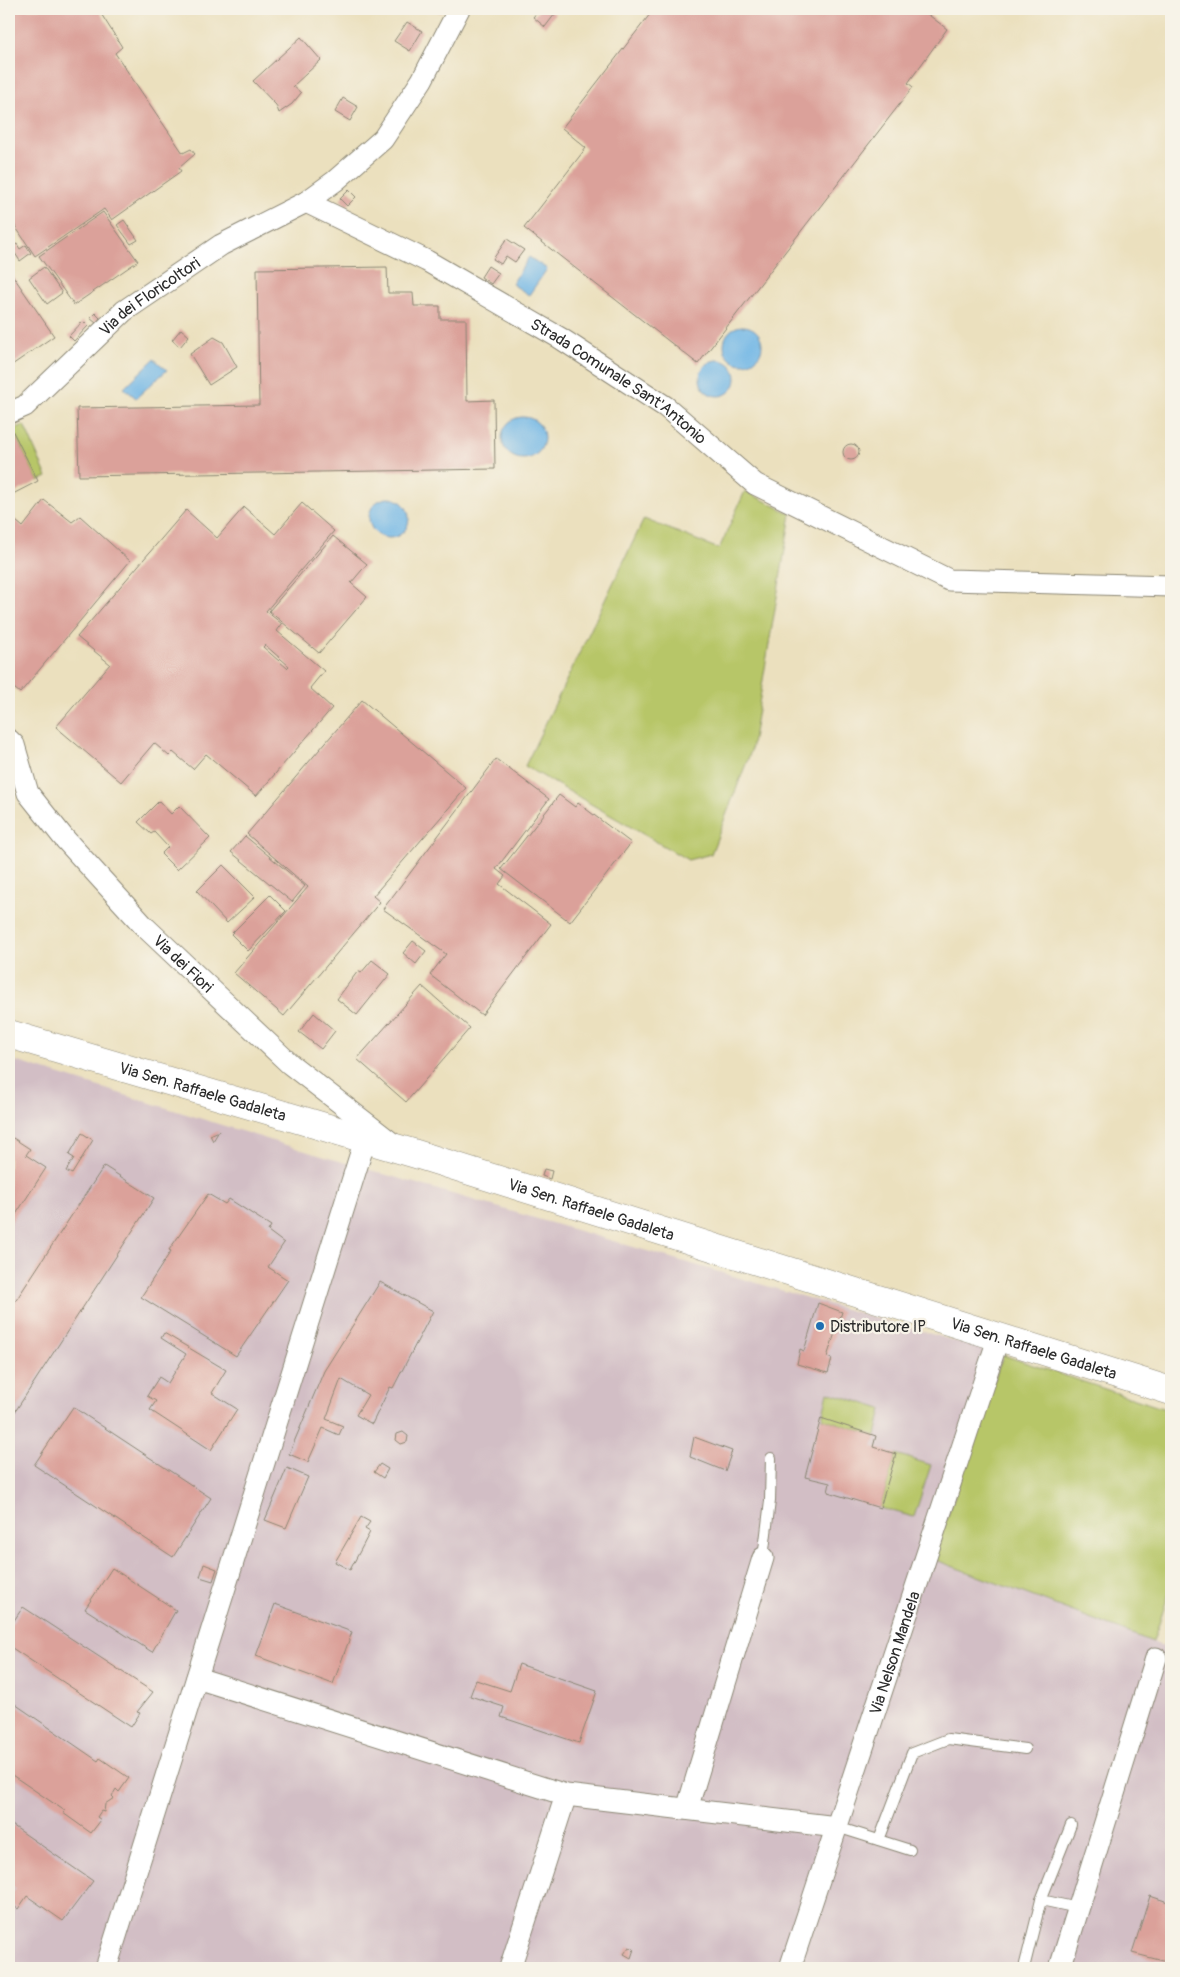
<svg xmlns="http://www.w3.org/2000/svg" width="1180" height="1977" viewBox="0 0 1180 1977" font-family="Pangolin,sans-serif">
  <rect width="100%" height="100%" fill="#f7f3e8"/>
  <filter id="ink" filterUnits="userSpaceOnUse"><feTurbulence type="fractalNoise" baseFrequency=".02" numOctaves="2"/><feDisplacementMap in="SourceGraphic" scale="10" xChannelSelector="R" yChannelSelector="G"/><feConvolveMatrix kernelMatrix="1 2 1 2 8 2 1 2 1" color-interpolation-filters="sRGB"/></filter>
  <filter id="wash" filterUnits="userSpaceOnUse"><feTurbulence type="fractalNoise" baseFrequency=".0096" numOctaves="4" result="noise"/><feDisplacementMap in="SourceGraphic" scale="20" xChannelSelector="R" yChannelSelector="G"/><feGaussianBlur stdDeviation="1.12" result="paint"/><feColorMatrix in="noise" values="0 0 0 0 0 0 0 0 0 0 0 0 0 0 0 0 0 1.4 0 .05"/><feComposite in="paint" operator="in"/></filter>
  <g filter="url(#wash)">
    <rect width="100%" height="100%" fill="#ebe0be"/>
    <polygon fill="#d2bec5" points="9,1059 315,1154 1003,1355 933,1559 1171,1649 1171,1968 9,1968"/>
    <g fill="#b7c668" stroke="#71784a">
      <polygon points="24,425 47,477 38,481 12,430"/>
      <polygon points="745,491 791,514 751,751 711,854 688,860 525,766 644,519 719,549"/>
      <polygon points="1003,1355 1171,1411 1171,1587 1153,1642 933,1559"/>
      <polygon points="828,1392 882,1409 876,1436 822,1418"/>
      <polygon points="896,1454 931,1465 914,1517 880,1508"/>
    </g>
    <g fill="#6eb5e5" stroke="#4c7088">
      <polygon points="529,257 547,269 529,295 512,284"/>
      <circle cx="743" cy="345" r="19"/>
      <polygon points="154,359 167,370 136,398 124,388"/>
      <circle cx="718" cy="378" r="18"/>
      <circle cx="523" cy="438" r="21"/>
      <circle cx="389" cy="518" r="20"/>
    </g>
    <g id="blocks">
      <g fill="#dba19a" fill-rule="evenodd">
        <polygon points="9,9 98,9 122,47 115,53 119,59 183,153 191,149 195,154 179,168 181,171 112,220 104,209 35,256 13,223 9,226"/>
        <polygon points="432,9 444,9 441,13"/>
        <polygon points="540,9 548,9 555,14 545,27 533,17"/>
        <polygon points="654,9 921,9 947,29 908,83 913,87 698,364 524,228 586,148 562,128"/>
        <polygon points="407,22 422,31 410,51 394,41"/>
        <polygon points="301,37 321,60 293,86 301,93 292,104 279,113 276,105 253,81"/>
        <polygon points="343,98 358,107 350,121 335,112"/>
        <polygon points="349,190 356,197 347,206 340,199"/>
        <polygon points="103,212 138,261 74,305 39,256"/>
        <polygon points="124,220 138,240 131,244 117,225"/>
        <polygon points="507,239 524,250 515,262 506,256 501,264 493,259"/>
        <polygon points="17,244 20,249 26,245 31,253 20,261 11,247"/>
        <polygon points="488,266 499,273 491,284 481,277"/>
        <polygon points="44,267 62,293 47,304 29,278"/>
        <polygon points="387,267 388,293 413,293 414,306 440,306 440,319 466,319 467,401 494,400 495,469 79,476 77,408 259,405 257,269"/>
        <polygon points="9,270 54,336 9,367"/>
        <polygon points="95,313 100,318 96,323 90,318"/>
        <polygon points="83,321 88,326 74,341 69,336"/>
        <polygon points="181,329 189,336 180,347 172,340"/>
        <polygon points="214,337 223,342 237,367 209,385 190,354"/>
        <polygon points="9,424 38,481 9,496"/>
        <circle cx="851" cy="452" r="8"/>
        <polygon points="44,500 72,522 80,516 130,561 20,693 9,684 9,515 23,527"/>
        <path d="M302,503L334,531L266,611L282,624L277,631L324,671L310,688L332,708L256,796L206,754L193,769L173,752L169,756L154,743L121,782L56,727L110,664L77,637L186,510L217,538L244,507L275,534ZM265,645L289,666L287,668L263,647Z"/>
        <polygon points="333,536 367,564 351,583 367,597 319,653 269,611"/>
        <polygon points="362,700 466,788 373,896 380,902 284,1016 234,973 308,887 247,834"/>
        <polygon points="496,759 549,799 496,869 505,876 499,884 551,924 482,1015 430,975 446,954 383,909"/>
        <polygon points="559,795 575,807 578,803 631,843 570,922 501,869"/>
        <polygon points="159,801 171,814 179,806 210,838 177,870 161,854 168,847 154,832 151,834 138,822"/>
        <polygon points="245,836 305,886 292,902 231,852"/>
        <polygon points="223,865 255,897 227,923 197,891"/>
        <polygon points="270,895 286,911 248,951 231,934"/>
        <polygon points="413,941 426,951 416,964 403,953"/>
        <polygon points="372,960 390,974 357,1015 337,999 358,971 361,973"/>
        <polygon points="422,986 470,1028 406,1102 357,1059"/>
        <polygon points="314,1013 335,1031 321,1049 299,1032"/>
        <polygon points="219,1131 213,1141 210,1135"/>
        <polygon points="82,1133 93,1140 72,1174 66,1171 74,1158 69,1155"/>
        <polygon points="13,1138 30,1149 26,1155 46,1168 9,1225 9,1145"/>
        <polygon points="104,1166 154,1198 9,1421 9,1311"/>
        <polygon points="544,1169 552,1171 550,1179 542,1176"/>
        <polygon points="208,1194 225,1204 229,1199 271,1226 268,1231 284,1243 268,1267 288,1280 236,1356 141,1297 171,1251 169,1250"/>
        <polygon points="380,1282 433,1311 393,1388 390,1387 372,1424 356,1415 368,1395 341,1379 326,1419 343,1426 339,1435 323,1428 308,1462 289,1454 324,1371"/>
        <polygon points="818,1303 842,1312 827,1357 832,1359 828,1373 797,1364 800,1349 804,1351"/>
        <polygon points="164,1333 226,1370 212,1393 237,1409 211,1450 150,1410 156,1401 147,1396 159,1377 168,1383 186,1354 161,1338"/>
        <polygon points="73,1407 211,1498 173,1557 34,1465"/>
        <polygon points="821,1418 876,1436 873,1447 896,1454 880,1508 828,1492 830,1483 805,1477"/>
        <polygon points="403,1432 408,1436 407,1442 401,1444 396,1440 397,1434"/>
        <polygon points="694,1437 732,1451 725,1471 690,1457"/>
        <polygon points="380,1464 388,1469 383,1478 374,1472"/>
        <polygon points="287,1468 308,1477 286,1528 265,1520"/>
        <polygon points="361,1517 370,1522 365,1529 370,1532 350,1570 335,1562"/>
        <polygon points="204,1564 217,1569 213,1581 200,1577"/>
        <polygon points="112,1568 176,1610 152,1652 85,1609"/>
        <polygon points="275,1604 352,1632 333,1684 256,1656"/>
        <polygon points="23,1607 153,1692 137,1712 140,1713 131,1727 9,1646 9,1628"/>
        <polygon points="519,1664 597,1691 579,1743 501,1717 504,1707 470,1696 476,1680 510,1691"/>
        <polygon points="9,1700 98,1761 100,1758 129,1778 119,1792 116,1789 112,1796 114,1798 105,1804 104,1812 101,1811 97,1817 101,1820 91,1833 63,1813 65,1811 9,1773"/>
        <polygon points="9,1823 93,1881 63,1921 27,1896 18,1909 9,1903 9,1898 16,1888 9,1884"/>
        <polygon points="1150,1896 1171,1903 1171,1963 1132,1953"/>
        <polygon points="629,1947 634,1949 631,1958 624,1954"/>
      </g>
    </g>
  </g>
  <g filter="url(#ink)">
    <use href="#blocks" fill-opacity="0" stroke="#8b8674" stroke-width="1"/>
    <g fill="none" stroke-linecap="round" stroke-linejoin="round">
      <g stroke="#8b8674" stroke-width="12">
        <g id="lane">
          <polyline points="763,1558 770,1501 771,1458"/>
          <polyline points="837,1827 910,1850"/>
          <polyline points="879,1840 912,1753 948,1739 1025,1749"/>
          <polyline points="1041,1900 1071,1825"/>
          <polyline points="1024,1968 1041,1900 1078,1908"/>
        </g>
      </g>
      <g stroke="#8b8674" stroke-width="23">
        <g id="street">
          <path id="s1" d="M306,202L427,261L560,338L666,407L755,484L949,580L1171,586"/>
          <path id="s2" d="M9,413L25,406L124,311L221,245L306,202L335,181L383,139L422,80L459,9"/>
          <path id="s3" d="M9,740L14,745L28,793L63,837L144,926L290,1064L393,1144"/>
          <polyline points="197,1678 566,1795 837,1827"/>
          <polyline points="687,1809 763,1558"/>
          <polyline points="106,1968 365,1140"/>
          <polyline points="510,1968 566,1795"/>
          <path id="s4" d="M790,1968L999,1336"/>
          <polyline points="1060,1968 1156,1658"/>
        </g>
      </g>
      <g stroke="#8b8674" stroke-width="29">
        <g id="primary">
          <path id="s5" d="M9,1034L416,1154L1171,1391"/>
        </g>
      </g>
      <use href="#lane" stroke="#fff" stroke-width="10"/>
      <use href="#street" stroke="#fff" stroke-width="21"/>
      <use href="#primary" stroke="#fff" stroke-width="28"/>
    </g>
  </g>
  <circle fill="#1f6fb2" stroke="#f7f3e8" stroke-width="2" cx="820" cy="1326" r="5"/>
  <g text-anchor="middle" stroke-width="4.5" stroke-linejoin="round" paint-order="stroke">
    <g font-size="16" fill="#2b2b2b" stroke="#f7f3e8">
      <text dy="6" stroke="none"><textPath href="#s2" startOffset="184">Via dei Floricoltori</textPath></text>
      <text dy="6" stroke="none"><textPath href="#s1" startOffset="361">Strada Comunale Sant'Antonio</textPath></text>
      <text dy="6" stroke="none"><textPath href="#s3" startOffset="288">Via dei Fiori</textPath></text>
      <text dy="6" stroke="none"><textPath href="#s5" startOffset="202">Via Sen. Raffaele Gadaleta</textPath></text>
      <text dy="6" stroke="none"><textPath href="#s5" startOffset="608">Via Sen. Raffaele Gadaleta</textPath></text>
      <text dy="6" stroke="none"><textPath href="#s5" startOffset="1072">Via Sen. Raffaele Gadaleta</textPath></text>
      <text dy="6" stroke="none"><textPath href="#s4" startOffset="332">Via Nelson Mandela</textPath></text>
    </g>
    <g font-size="16" fill="#2b2b2b" stroke="#f7f3e8" text-anchor="start">
      <text x="830" y="1332">Distributore IP</text>
    </g>
  </g>
  <rect width="1180" height="1977" fill="none" stroke="#f7f3e8" stroke-width="30"/>
</svg>
